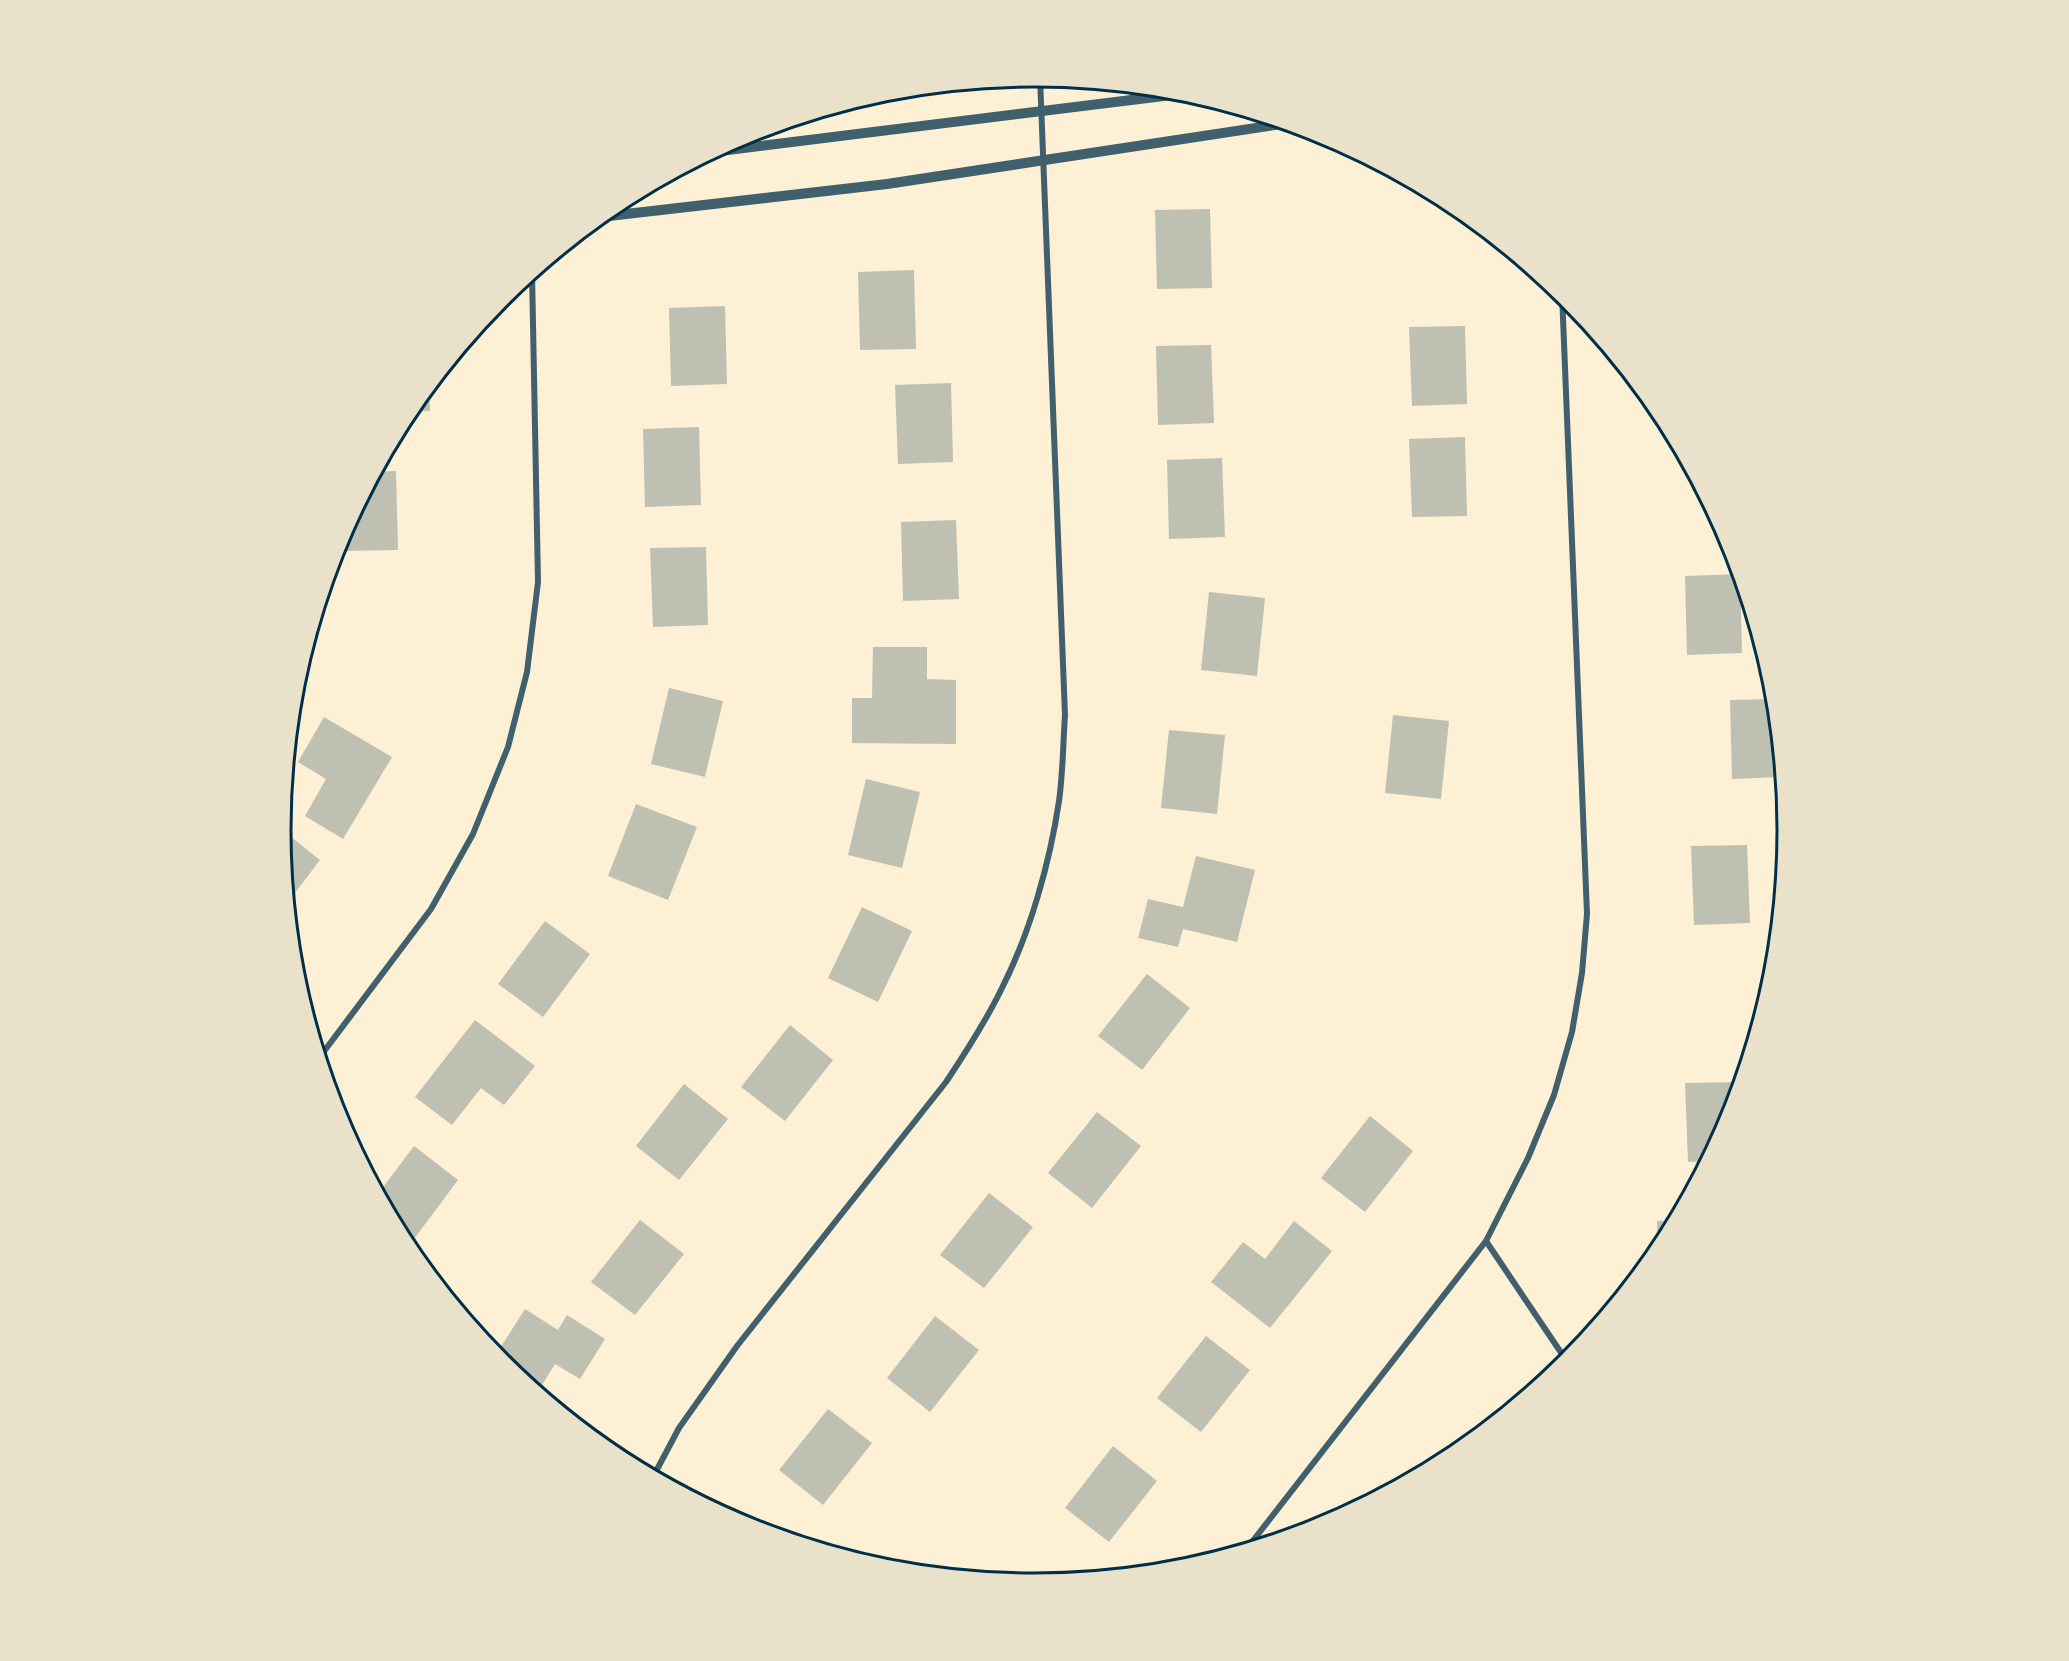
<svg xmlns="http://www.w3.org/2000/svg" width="2069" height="1661" viewBox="0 0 2069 1661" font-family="'Asap Condensed',sans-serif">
  <rect width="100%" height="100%" fill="#fdf0d5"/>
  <g fill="#bec0b2">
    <polygon points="1210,209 1212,288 1157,289 1155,210"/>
    <polygon points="914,270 916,349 860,350 858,272"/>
    <polygon points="725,306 727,384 671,386 669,308"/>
    <polygon points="1465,326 1467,404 1412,406 1409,327"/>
    <polygon points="1211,345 1214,423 1158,425 1156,346"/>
    <polygon points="951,383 953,462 898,464 895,385"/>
    <polygon points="429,386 430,411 407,412 408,411"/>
    <polygon points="699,427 701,505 645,507 643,429"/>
    <polygon points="1465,437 1467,516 1412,517 1409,439"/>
    <polygon points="1222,458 1225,537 1169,539 1167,460"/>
    <polygon points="396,471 398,550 343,551 342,533 375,472"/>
    <polygon points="1713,509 1720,521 1727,535 1714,536"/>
    <polygon points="956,520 959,599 903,601 901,522"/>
    <polygon points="706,547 708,625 653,627 650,548"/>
    <polygon points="1740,574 1742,653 1687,655 1685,576"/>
    <polygon points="1209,592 1265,598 1257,676 1201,670"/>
    <polygon points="873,647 927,647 927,679 956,680 956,744 852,743 852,698 872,698"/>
    <polygon points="669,688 723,701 705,777 651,764"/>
    <polygon points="1776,699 1783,777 1732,779 1730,700"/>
    <polygon points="1393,715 1449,721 1441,799 1385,793"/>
    <polygon points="324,717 392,757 343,839 305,816 326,779 298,762"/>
    <polygon points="1169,730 1225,735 1217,814 1161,808"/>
    <polygon points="866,779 920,792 902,868 848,855"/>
    <polygon points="636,804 697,827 668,900 608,876"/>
    <polygon points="281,829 320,860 288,902 281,830"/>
    <polygon points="1747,845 1750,923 1694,925 1691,846"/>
    <polygon points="1196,856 1255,870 1237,942 1183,929 1178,947 1138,938 1148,899 1183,907"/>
    <polygon points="862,907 912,931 878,1002 828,978"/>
    <polygon points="545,921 590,954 543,1017 498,984"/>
    <polygon points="1147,974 1190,1008 1142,1070 1098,1036"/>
    <polygon points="475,1020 535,1066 504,1105 481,1088 452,1125 415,1097"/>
    <polygon points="790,1025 833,1060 785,1121 741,1087"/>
    <polygon points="1741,1082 1731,1119 1709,1161 1688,1162 1685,1083"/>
    <polygon points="684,1084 728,1119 679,1180 636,1146"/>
    <polygon points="1097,1112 1141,1146 1092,1208 1048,1173"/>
    <polygon points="1370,1116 1413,1151 1365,1212 1321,1178"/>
    <polygon points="414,1146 458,1180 411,1243 399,1234 378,1194"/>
    <polygon points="989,1193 1033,1227 984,1288 940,1255"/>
    <polygon points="640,1220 684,1254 635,1315 591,1282"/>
    <polygon points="1677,1220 1661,1250 1658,1253 1657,1221"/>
    <polygon points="1294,1221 1332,1251 1270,1328 1211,1282 1243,1242 1265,1259"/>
    <polygon points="525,1309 558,1330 567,1315 605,1339 580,1379 555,1364 537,1393 501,1363 495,1356"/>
    <polygon points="935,1316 979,1350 930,1412 887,1378"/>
    <polygon points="1206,1336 1250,1370 1201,1432 1157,1398"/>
    <polygon points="828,1409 872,1443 823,1505 779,1470"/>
    <polygon points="1113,1446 1157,1481 1109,1542 1065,1508"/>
  </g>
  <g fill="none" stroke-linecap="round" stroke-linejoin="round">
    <g stroke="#3f606c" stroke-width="6">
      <polyline points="319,1058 431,909 473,834 508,747 527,672 538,582 532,272"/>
      <polyline points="1486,1241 1568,1363"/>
      <path d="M653,1477L679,1428L737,1346L946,1082C966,1052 986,1021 1002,988C1030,933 1050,862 1059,801C1063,773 1063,744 1065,715L1040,77"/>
      <polyline points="1245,1551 1486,1241 1528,1158 1554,1095 1572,1032 1582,973 1587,914 1562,293"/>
    </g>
    <g stroke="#3f606c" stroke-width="10">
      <polyline points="712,152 1188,93"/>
      <polyline points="600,217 887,184 1288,123"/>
    </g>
  </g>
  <path d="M0 0H2069V1661H0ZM291 830a743 743 0 1 1 1486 0a743 743 0 1 1-1486 0Z" fill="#e9e1ca" fill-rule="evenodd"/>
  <path fill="none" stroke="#003049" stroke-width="3" d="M291 830a743 743 0 1 1 1486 0a743 743 0 1 1-1486 0Z"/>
</svg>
